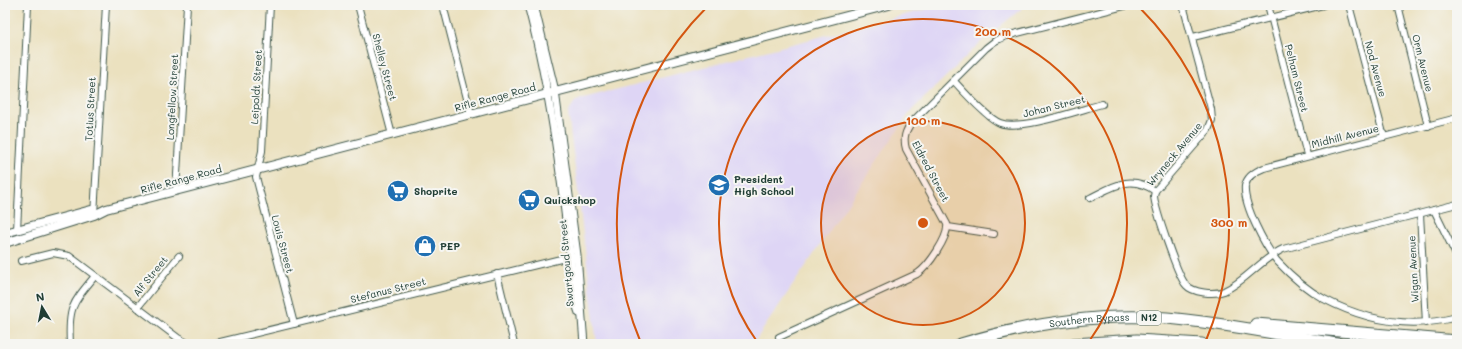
<svg xmlns="http://www.w3.org/2000/svg" width="1462" height="349" viewBox="0 0 1462 349" font-family="Mali,sans-serif">
  <rect width="100%" height="100%" fill="#f6f6f2"/>
  <filter id="ink" filterUnits="userSpaceOnUse"><feTurbulence type="fractalNoise" baseFrequency=".025" numOctaves="2"/><feDisplacementMap in="SourceGraphic" scale="8" xChannelSelector="R" yChannelSelector="G"/><feConvolveMatrix kernelMatrix="1 2 1 2 8 2 1 2 1" color-interpolation-filters="sRGB"/></filter>
  <filter id="wash" filterUnits="userSpaceOnUse"><feTurbulence type="fractalNoise" baseFrequency=".012" numOctaves="4" result="noise"/><feDisplacementMap in="SourceGraphic" scale="16" xChannelSelector="R" yChannelSelector="G"/><feGaussianBlur stdDeviation="0.9" result="paint"/><feColorMatrix in="noise" values="0 0 0 0 0 0 0 0 0 0 0 0 0 0 0 0 0 1.4 0 .05"/><feComposite in="paint" operator="in"/></filter>
  <g filter="url(#wash)">
    <rect width="100%" height="100%" fill="#ebe1bf"/>
    <polygon fill="#ded5f5" points="943,5 1026,5 983,40 910,112 753,344 597,344 568,112 576,100"/>
  </g>
  <g filter="url(#ink)">
    <g fill="none" stroke-linecap="round" stroke-linejoin="round">
      <g stroke="#3e5649" stroke-width="8">
        <g id="minor">
          <polyline points="270,5 262,151 256,177 294,324"/>
          <polyline points="358,5 392,135"/>
          <polyline points="443,5 471,114"/>
          <path d="M1183,5L1211,109L1212,120L1208,130L1155,191L1154,196C1155,209 1178,277 1186,285C1193,293 1214,295 1224,291C1246,281 1261,259 1283,249L1457,204"/>
          <polyline points="1268,5 1307,155"/>
          <polyline points="1349,5 1384,137"/>
          <polyline points="1398,5 1428,126"/>
          <polyline points="1193,37 1323,5"/>
          <path d="M954,81C964,92 987,118 1000,123C1021,131 1079,110 1102,104"/>
          <path d="M1457,118L1264,168C1256,171 1247,176 1245,186C1243,205 1265,246 1277,261C1290,275 1307,290 1324,299C1366,321 1411,329 1457,317"/>
          <polyline points="176,191 187,5"/>
          <path d="M1090,198C1114,186 1130,174 1155,191"/>
          <polyline points="1434,210 1457,257"/>
          <polyline points="1420,214 1426,323"/>
          <polyline points="94,215 106,5"/>
          <polyline points="948,227 994,234"/>
          <polyline points="17,230 28,5"/>
          <polyline points="21,261 53,253 69,256 178,338 189,344"/>
          <polyline points="497,274 514,344"/>
          <polyline points="137,308 179,256"/>
          <path d="M779,337L917,274C928,267 949,237 947,224L906,149C903,138 905,131 912,122L986,48L995,41L1006,36L1128,5"/>
          <path d="M70,344C68,307 72,304 95,276"/>
          <polyline points="212,344 573,256"/>
        </g>
      </g>
      <g stroke="#3e5649" stroke-width="9">
        <g id="tertiary">
          <path d="M528,5C554,103 564,203 576,304L579,313"/>
          <polyline points="534,5 555,91 577,255 584,344"/>
        </g>
      </g>
      <g stroke="#3e5649" stroke-width="10">
        <g id="secondary">
          <polyline points="5,233 91,210"/>
          <polyline points="5,243 94,215 106,209 889,5"/>
        </g>
      </g>
      <g stroke="#3e5649" stroke-width="13">
        <g id="motorway">
          <polyline points="1256,324 1457,341"/>
          <path id="s1" d="M961,344C1027,324 1098,313 1167,318C1225,323 1281,335 1338,344"/>
          <polyline points="1073,344 1137,340 1202,344"/>
        </g>
      </g>
      <use href="#minor" stroke="#fff" stroke-width="6"/>
      <use href="#tertiary" stroke="#fff" stroke-width="7"/>
      <use href="#secondary" stroke="#fff" stroke-width="8"/>
      <use href="#motorway" stroke="#fff" stroke-width="11"/>
    </g>
  </g>
  <circle cx="923" cy="223" r="102" fill="#d45610" fill-opacity=".12"/>
  <g fill="none" stroke="#d45610" stroke-width="2">
    <circle cx="923" cy="223" r="102"/>
    <path d="M758 343A204 204 0 1 1 1088 343"/>
    <path d="M641 343A306 306 0 0 1 707 7M1139 7A306 306 0 0 1 1205 343"/>
  </g>
  <defs>
    <g id="school-disc" transform="scale(1.15)"><circle r="9.5" fill="#1f6fb2" stroke="#f6f6f2"/><path d="M0-5L7-2L0 1L-7-2ZM-4 1L0 2.5L4 1V4Q0 6-4 4Z" fill="#fff"/></g>
    <g id="supermarket-disc" transform="scale(1.15)"><circle r="9.5" fill="#1f6fb2" stroke="#f6f6f2"/><path d="M-6-5.5h2.5l.6 2H6L4.5 2H-2.5L-4.4-4H-6ZM-1.5 3.2a1.3 1.3 0 1 0 .1 0ZM3 3.2a1.3 1.3 0 1 0 .1 0Z" fill="#fff"/></g>
    <g id="shop-disc" transform="scale(1.15)"><circle r="9.5" fill="#1f6fb2" stroke="#f6f6f2"/><path d="M-5-2.5h2.3a2.7 3.5 0 0 1 5.4 0H5L5.5 6h-11ZM-1.5-2.5h3a1.5 2.3 0 0 0-3 0Z" fill="#fff"/></g>
  </defs>
  <g fill-rule="evenodd">
    <use href="#school-disc" x="719" y="185"/>
    <use href="#supermarket-disc" x="398" y="191"/>
    <use href="#supermarket-disc" x="529" y="200"/>
    <use href="#shop-disc" x="425" y="246"/>
  </g>
  <g text-anchor="middle" stroke-width="4" stroke-linejoin="round" paint-order="stroke">
    <rect fill="#f6f6f2" stroke="#60746d" stroke-width="1" x="1137" y="311" width="24" height="14" rx="3"/>
    <g font-size="9" font-weight="bold" fill="#1f3d34">
      <text x="1149" y="321">N12</text>
    </g>
    <g font-size="10" fill="#1f3d34" stroke="#f6f6f2">
      <text transform="translate(1423 63) rotate(76)" y="4">Orm Avenue</text>
      <text transform="translate(385 67) rotate(75)" y="4">Shelley Street</text>
      <text transform="translate(1376 69) rotate(75)" y="4">Nod Avenue</text>
      <text transform="translate(1297 78) rotate(76)" y="4">Pelham Street</text>
      <text transform="translate(256 87) rotate(-87)" y="4">Leipoldt Street</text>
      <text transform="translate(172 97) rotate(-87)" y="4">Longfellow Street</text>
      <text transform="translate(495 97) rotate(-15)" y="4">Rifle Range Road</text>
      <text transform="translate(1054 106) rotate(-14)" y="4">Johan Street</text>
      <text transform="translate(90 109) rotate(-87)" y="4">Totius Street</text>
      <text transform="translate(1345 136) rotate(-14)" y="4">Midhill Avenue</text>
      <text transform="translate(1174 154) rotate(-50)" y="4">Wryneck Avenue</text>
      <text transform="translate(931 171) rotate(62)" y="4">Eldred Street</text>
      <text transform="translate(181 179) rotate(-15)" y="4">Rifle Range Road</text>
      <text transform="translate(283 244) rotate(75)" y="4">Louis Street</text>
      <text transform="translate(566 263) rotate(-95)" y="4">Swartgoud Street</text>
      <text transform="translate(1413 269) rotate(-93)" y="4">Wigan Avenue</text>
      <text transform="translate(150 276) rotate(-51)" y="4">Alf Street</text>
      <text transform="translate(388 290) rotate(-14)" y="4">Stefanus Street</text>
      <text dy="4" stroke="none"><textPath href="#s1" startOffset="131">Southern Bypass</textPath></text>
    </g>
    <g font-size="10" font-weight="bold" fill="#1f3d34" stroke="#f6f6f2" text-anchor="start">
      <text x="734" y="183">President<tspan x="734" dy="12">High School</tspan></text>
      <text x="414" y="195">Shoprite</text>
      <text x="544" y="204">Quickshop</text>
      <text x="440" y="250">PEP</text>
    </g>
  </g>
  <circle cx="923" cy="223" r="6" fill="#d45610" stroke="#f6f6f2" stroke-width="2"/>
  <g font-size="12" text-anchor="middle" font-weight="bold" fill="#d45610" stroke="#f6f6f2" stroke-width="4" stroke-linejoin="round" paint-order="stroke">
    <text x="993" y="36">200 m</text>
    <text x="923" y="125">100 m</text>
    <text x="1229" y="227">300 m</text>
  </g>
  <rect width="1462" height="349" fill="none" stroke="#f6f6f2" stroke-width="20"/>
  <g transform="translate(42 307) rotate(350)" stroke="#f6f6f2" stroke-width="3" paint-order="stroke">
  <path d="M0-3L7 15L0 10L-7 15Z" fill="#1f3d34"/>
  <text y="-6" font-size="11" font-weight="bold" text-anchor="middle" fill="#1f3d34">N</text>
  </g>
</svg>
